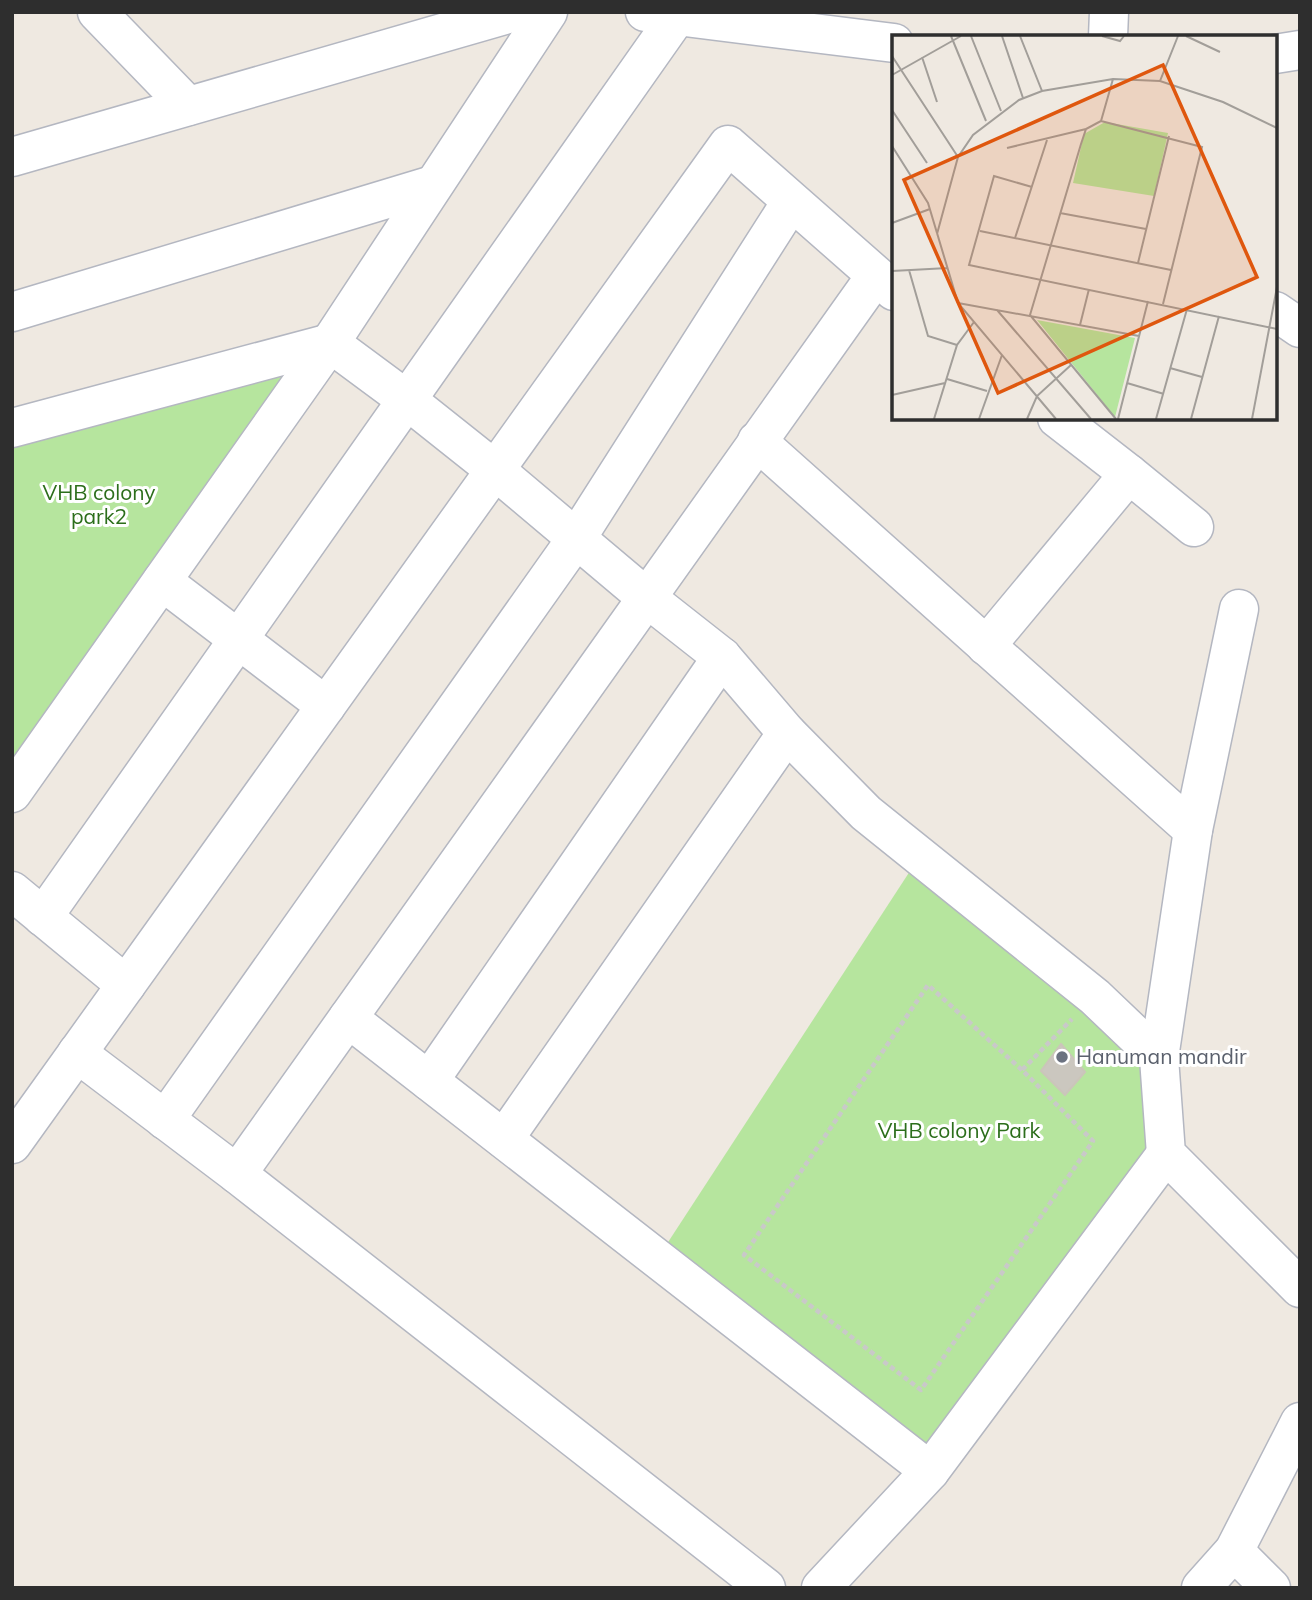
<svg xmlns="http://www.w3.org/2000/svg" width="1312" height="1600" viewBox="0 0 1312 1600" font-family="Mulish,sans-serif">
  <rect width="100%" height="100%" fill="#efe9e1"/>
  <g fill="#b6e59e">
    <polygon points="304,367 12,772 12,439"/>
    <polygon points="912,868 1138,1038 1153,1174 947,1474 659,1256"/>
  </g>
  <polygon fill="#cbc7bf" stroke="#cbc5ba" stroke-width="2" points="1061,1044 1085,1072 1065,1095 1041,1071"/>
  <g fill="none" stroke-linecap="round" stroke-linejoin="round">
    <g stroke="#b4b7c1" stroke-width="41">
      <g id="minor">
        <polyline points="97,12 188,106"/>
        <polyline points="645,12 894,43"/>
        <polyline points="1108,37 1109,12"/>
        <polyline points="1275,54 1300,50"/>
        <polyline points="12,157 515,12"/>
        <polyline points="1275,311 1300,328"/>
        <polyline points="12,312 433,185"/>
        <polyline points="12,428 330,343 407,400 495,470 647,598 722,657 787,733 866,813 1095,997 1159,1058 1166,1154 1300,1288"/>
        <polyline points="757,441 1193,830"/>
        <polyline points="1129,474 1194,527"/>
        <polyline points="162,581 326,706"/>
        <polyline points="986,646 1129,474 1057,418"/>
        <polyline points="12,793 330,343 548,12"/>
        <polyline points="12,891 126,985"/>
        <polyline points="43,917 677,16"/>
        <polyline points="348,1018 930,1471"/>
        <polyline points="77,1053 237,1174 766,1588"/>
        <polyline points="1159,1058 1193,830 1239,609"/>
        <polyline points="429,1081 722,657"/>
        <polyline points="165,1120 576,539 791,202"/>
        <polyline points="504,1139 787,733"/>
        <polyline points="12,1144 728,145 894,291"/>
        <polyline points="237,1174 875,277"/>
        <polyline points="1234,1551 1271,1588"/>
        <polyline points="821,1588 930,1471 1166,1154"/>
        <polyline points="1201,1588 1234,1551 1300,1422"/>
      </g>
    </g>
    <polyline stroke="#c9c9c9" stroke-width="4.5" stroke-dasharray="5 3.5" stroke-linecap="butt" points="1022,1070 928,985 744,1255 921,1390 1093,1141 1022,1070 1072,1019"/>
    <use href="#minor" stroke="#fff" stroke-width="38"/>
  </g>
  <circle fill="#6b7280" stroke="#fff" stroke-width="2.5" cx="1062" cy="1057" r="7"/>
  <g text-anchor="middle" stroke-width="6" stroke-linejoin="round" paint-order="stroke">
    <g font-size="21" fill="#2c6e1b" stroke="#fff">
      <text x="99" y="500">VHB colony<tspan x="99" dy="24">park2</tspan></text>
      <text x="959" y="1138">VHB colony Park</text>
    </g>
    <g font-size="21" fill="#5b616d" stroke="#fff" text-anchor="start">
      <text x="1076" y="1064">Hanuman mandir</text>
    </g>
  </g>
  <g transform="translate(892 35)">
    <rect width="385" height="385" fill="#efe9e1"/>
    <path d="M213,87L276,98L262,161L181,148L192,99ZM145,285L243,303L223,382Z" fill="#b6e59e"/>
    <path fill="none" stroke="#a29e99" stroke-width="2" d="M59,1L94,86M79,1L109,76M110,1L131,63M128,1L150,56M210,1L228,6L232,1M294,1L328,17M0,21L66,122M30,22L45,67M0,40L69,1M221,44L209,86L194,94L189,109L138,280L224,384M268,46L286,1M0,75L35,128M209,86L310,112L271,269M0,111L36,168L66,268L164,384M115,113L194,94M140,152L102,141L77,230L385,294M168,178L254,194M0,188L38,174M88,196L279,235M45,199L66,122L81,100L127,65L150,56L221,44L268,46L331,67L385,93M123,203L155,105M246,228L277,101M17,235L36,301L65,310M0,236L56,233M66,268L247,301M105,275L199,384M188,290L197,254M278,333L310,342M55,344L95,356M235,348L272,359M0,360L53,348M42,384L65,310L82,287M87,384L110,320M135,384L145,361L179,330M226,384L256,266M264,384L295,274M299,384L327,281M360,384L385,252"/>
    <path fill="#df570e" fill-opacity="0.15" stroke="#df570e" stroke-width="3.5" d="M271,30L365,242L106,358L12,145Z"/>
    <rect width="385" height="385" fill="none" stroke="#2e2e2e" stroke-width="3.5"/>
  </g>
  <rect width="1312" height="1600" fill="none" stroke="#2e2e2e" stroke-width="28"/>
</svg>
